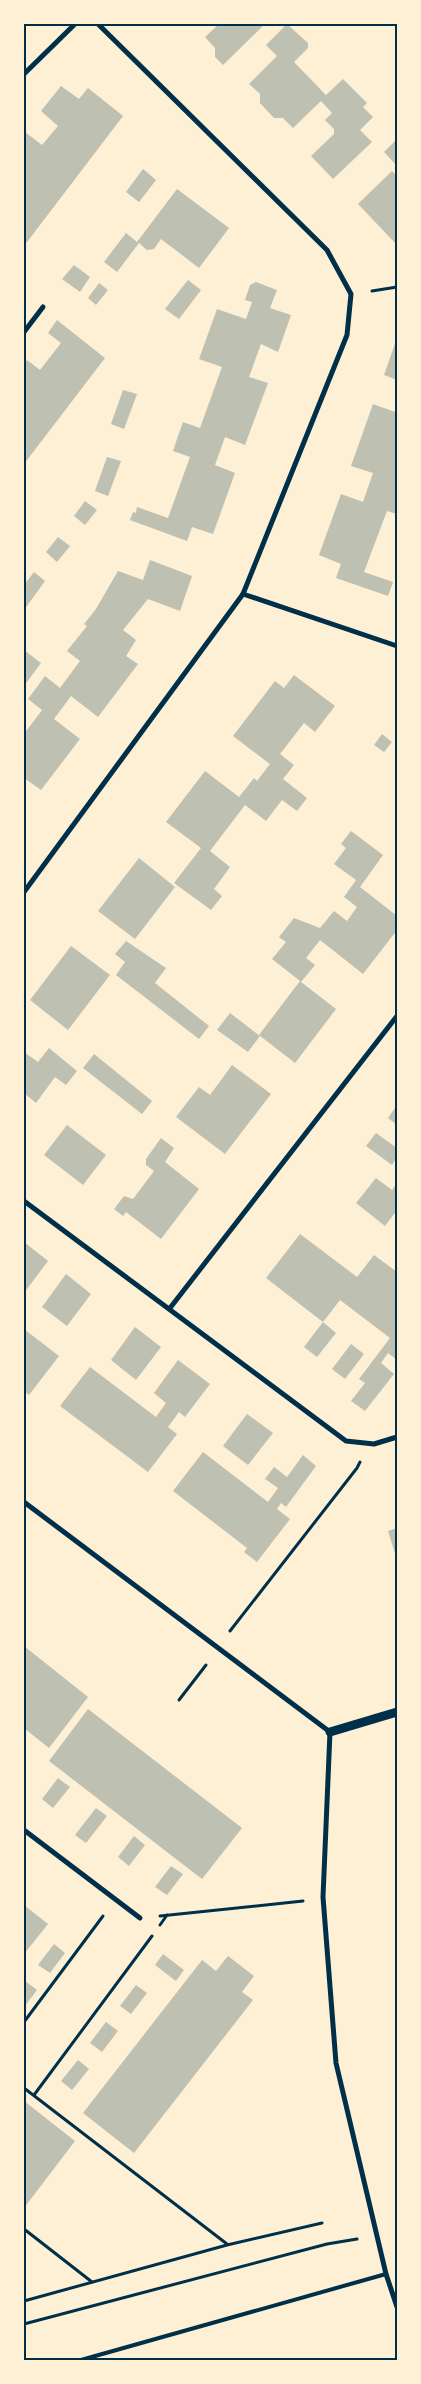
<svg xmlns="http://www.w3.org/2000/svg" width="421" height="2384" viewBox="0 0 421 2384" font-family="Raleway,sans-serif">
  <rect width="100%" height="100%" fill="#fdf0d5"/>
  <g fill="#bec0b2">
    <polygon points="219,24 265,24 223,65 215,57 215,48 205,37"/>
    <polygon points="287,24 308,43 308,48 294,62 326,95 343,79 367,103 363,107 373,117 360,130 372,142 333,179 311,156 334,134 334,129 325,120 332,113 321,101 293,128 283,118 274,118 260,103 260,94 249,84 277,56 266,45"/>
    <polygon points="61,86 79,99 88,88 123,116 24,246 24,134 25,132 42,145 58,126 41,111"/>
    <polygon points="397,139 397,166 384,152"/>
    <polygon points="143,169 156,180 139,202 126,192"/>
    <polygon points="392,171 397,176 397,245 358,204"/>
    <polygon points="177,189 229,228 199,268 161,239 154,249 147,250 139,243 117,272 104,262 126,233 137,242"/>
    <polygon points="74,265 90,277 80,292 62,279"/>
    <polygon points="188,280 201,290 179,319 165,309"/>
    <polygon points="256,282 277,290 270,308 291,315 278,352 261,344 249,377 268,383 245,445 225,437 215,465 235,473 213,534 192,527 187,541 130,520 133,512 136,513 137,507 168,518 190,457 173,451 178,436 183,422 200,428 222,367 199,359 217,309 246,319 252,302 245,300 250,285"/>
    <polygon points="99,283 108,290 96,305 88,298"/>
    <polygon points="57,320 105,358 24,464 24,364 27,360 40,370 61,343 48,333"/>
    <polygon points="397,338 397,380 384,375"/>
    <polygon points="123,390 137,394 124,429 111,424"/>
    <polygon points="373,404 395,412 397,407 397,514 387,511 364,572 393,582 388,596 336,578 341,564 319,555 341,494 363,502 373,473 351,466"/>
    <polygon points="107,457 121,461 108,496 95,491"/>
    <polygon points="85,501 97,510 85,525 74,516"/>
    <polygon points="58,537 70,546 57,562 46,552"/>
    <polygon points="150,560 192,576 180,611 148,599 123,630 136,640 126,656 138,664 98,717 71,696 54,719 80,739 41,790 24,778 24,734 42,710 28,699 45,676 60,688 80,661 67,651 87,626 84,624 96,609 118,571 143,580"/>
    <polygon points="34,572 45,581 24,610 24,585"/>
    <polygon points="24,650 41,663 24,686"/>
    <polygon points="294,675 335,706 315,732 304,723 280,754 294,765 283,779 307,798 297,811 282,800 266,821 245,805 210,851 230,867 214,889 222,896 211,910 174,883 201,848 166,822 205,771 239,797 254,778 257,781 270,764 233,736 275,681 284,688"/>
    <polygon points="382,734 392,742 384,752 374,745"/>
    <polygon points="351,831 383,855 360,887 397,916 397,930 363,974 320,940 306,958 315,965 301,982 336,1009 295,1063 259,1035 300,981 272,959 286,942 279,937 294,918 320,928 334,911 347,921 357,907 344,897 356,880 334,864 346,848 341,844"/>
    <polygon points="139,858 175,887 135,939 98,911"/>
    <polygon points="126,941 166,968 155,983 209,1026 199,1039 116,975 125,962 115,954"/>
    <polygon points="71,946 110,975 68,1030 30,1000"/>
    <polygon points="230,1013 260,1036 248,1052 217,1030"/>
    <polygon points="49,1048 77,1071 66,1085 55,1077 36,1103 24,1093 24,1052 38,1062"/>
    <polygon points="94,1054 152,1101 142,1114 83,1068"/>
    <polygon points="232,1065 271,1094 225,1154 176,1117 199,1087 210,1095"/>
    <polygon points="397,1105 397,1125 388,1118"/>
    <polygon points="67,1125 106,1155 83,1185 44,1155"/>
    <polygon points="376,1133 397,1148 397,1157 392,1165 366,1146"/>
    <polygon points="161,1138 174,1148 165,1162 199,1189 161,1239 126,1212 123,1216 114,1209 124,1196 133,1199 154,1171 146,1165 146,1159"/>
    <polygon points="376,1178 392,1190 397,1183 397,1210 385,1226 356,1203"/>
    <polygon points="300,1234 357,1277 374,1255 397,1272 397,1360 388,1353 381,1363 394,1374 365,1411 351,1401 365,1383 359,1379 390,1338 340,1300 323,1322 266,1278"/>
    <polygon points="24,1242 48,1261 24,1293"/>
    <polygon points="66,1274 91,1294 67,1326 42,1307"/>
    <polygon points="323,1322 336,1333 317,1357 304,1347"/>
    <polygon points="135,1327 161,1347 136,1380 111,1360"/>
    <polygon points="24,1329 59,1356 29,1395 24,1391"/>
    <polygon points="351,1344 364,1354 345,1379 332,1369"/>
    <polygon points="178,1360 210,1384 185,1417 179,1412 168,1427 177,1434 148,1472 60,1406 90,1367 156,1417 166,1403 154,1393"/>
    <polygon points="247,1414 273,1433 248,1465 223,1446"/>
    <polygon points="203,1452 268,1502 278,1488 265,1479 274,1467 287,1477 303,1455 316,1466 286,1507 281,1503 277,1509 290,1519 257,1562 244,1552 247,1548 173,1491"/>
    <polygon points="397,1528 397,1560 388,1531"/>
    <polygon points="24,1646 88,1697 49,1748 24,1728"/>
    <polygon points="88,1709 242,1828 202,1879 49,1761"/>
    <polygon points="58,1778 70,1787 53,1808 42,1799"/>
    <polygon points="96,1808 107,1816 86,1843 75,1835"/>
    <polygon points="134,1836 145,1845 129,1866 118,1857"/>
    <polygon points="171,1866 183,1874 167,1895 155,1887"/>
    <polygon points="24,1905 48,1924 24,1954"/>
    <polygon points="54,1944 65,1953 50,1973 38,1965"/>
    <polygon points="163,1954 184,1970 176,1981 155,1965"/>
    <polygon points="228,1956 254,1976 242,1992 253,2000 134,2153 83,2113 202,1960 216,1971"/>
    <polygon points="25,1981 37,1990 24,2007 24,1983"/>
    <polygon points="136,1985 147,1993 131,2014 120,2006"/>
    <polygon points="106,2022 118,2031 102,2052 90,2043"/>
    <polygon points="78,2060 89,2069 72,2090 61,2081"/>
    <polygon points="24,2101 75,2141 24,2208"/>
  </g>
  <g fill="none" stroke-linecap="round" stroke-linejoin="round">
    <g stroke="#003049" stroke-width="3">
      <polyline points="372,291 397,287"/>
      <polyline points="230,1631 357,1468 360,1462"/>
      <polyline points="179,1700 206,1665"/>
      <polyline points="160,1916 303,1901"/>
      <polyline points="160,1925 167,1915"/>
      <polyline points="24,2022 103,1916"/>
      <polyline points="24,2088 227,2244"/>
      <polyline points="34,2095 152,1936"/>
      <polyline points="24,2229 92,2282"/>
      <polyline points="24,2301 227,2245 322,2223"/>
      <polyline points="24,2324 327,2244 357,2239"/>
    </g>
    <polyline stroke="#003049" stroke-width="4" points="81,2360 386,2274"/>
    <g stroke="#003049" stroke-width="5">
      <polyline points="98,24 327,250 351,294 347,335 243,594"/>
      <polyline points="24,74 75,24"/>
      <polyline points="24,332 43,307"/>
      <polyline points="24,892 243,594 397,646"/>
      <polyline points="24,1201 346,1441 374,1444 397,1437"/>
      <polyline points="170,1308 397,1016"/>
      <polyline points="24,1502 330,1732 323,1897 336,2063 386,2274 397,2307"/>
      <polyline points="24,1830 140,1918"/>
    </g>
    <polyline stroke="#003049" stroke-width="9" points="330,1732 397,1712"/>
  </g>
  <rect width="421" height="2384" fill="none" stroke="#fdf0d5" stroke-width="50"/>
  <rect x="25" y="25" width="371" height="2334" fill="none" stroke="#003049" stroke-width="2"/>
</svg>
